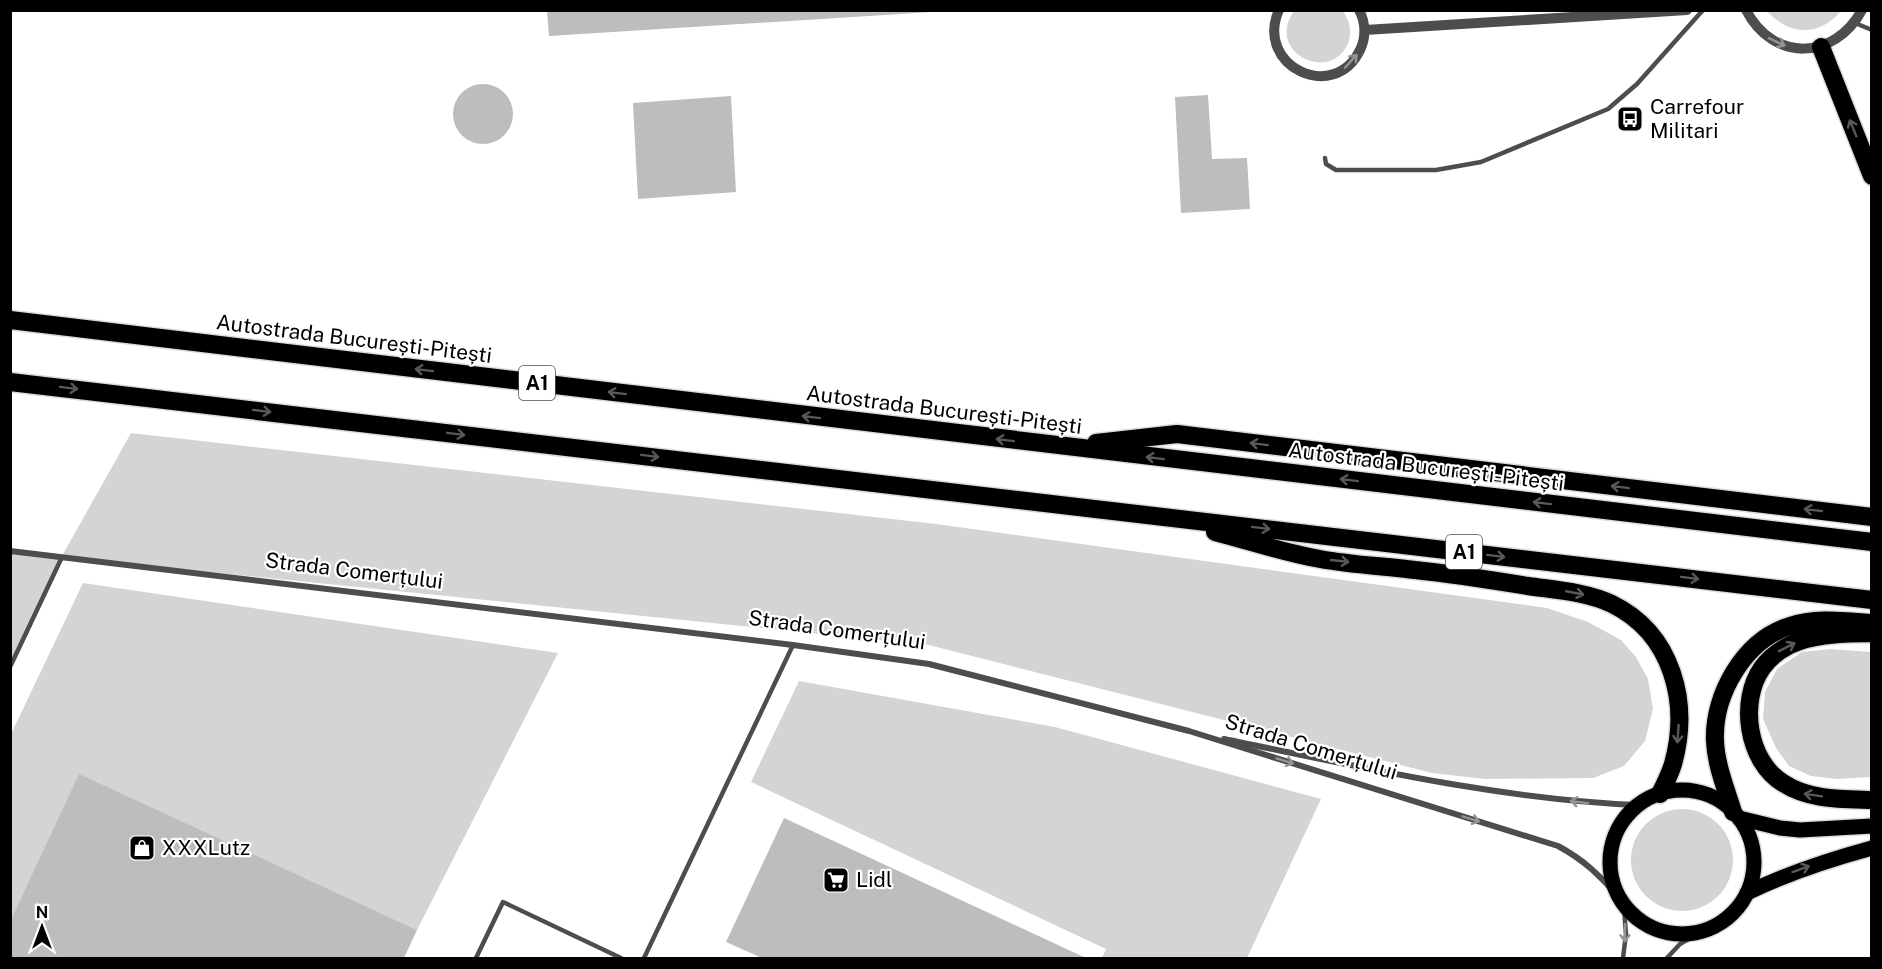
<svg xmlns="http://www.w3.org/2000/svg" width="1882" height="969" viewBox="0 0 1882 969" font-family="'Public Sans',sans-serif">
  <rect width="100%" height="100%" fill="#fff"/>
  <g fill="#d4d4d4">
    <path d="M1343,11C1349,20 1352,30 1349,41C1333,86 1264,53 1294,11Z"/>
    <path d="M1767,11H1841C1819,37 1789,36 1767,11Z"/>
    <polygon points="131,433 936,524 1547,608 1588,622 1621,640 1636,657 1648,679 1653,709 1645,741 1624,766 1593,778 1485,779 1432,773 929,645 62,557 11,663 11,551 62,556"/>
    <polygon points="83,583 558,653 417,930 79,775 11,922 11,734"/>
    <polygon points="1831,649 1871,652 1871,777 1837,779 1811,776 1789,766 1776,748 1763,719 1765,692 1777,669 1802,652"/>
    <polygon points="799,681 1055,727 1321,799 1247,958 1102,958 1106,949 751,782"/>
    <circle cx="1682" cy="860" r="51"/>
  </g>
  <g fill="#bdbdbd">
    <polygon points="547,10 931,10 932,12 549,36"/>
    <circle cx="483" cy="114" r="30"/>
    <polygon points="1208,95 1212,159 1247,158 1250,209 1181,213 1175,97"/>
    <polygon points="731,96 736,192 638,199 633,103"/>
    <polygon points="79,774 417,930 404,958 10,958 10,922"/>
    <polygon points="784,818 1086,958 762,958 726,942"/>
  </g>
  <g fill="none" stroke-linecap="round" stroke-linejoin="round">
    <g stroke="#dbdbdb" stroke-width="18">
      <g id="primary">
        <circle cx="1682" cy="862" r="72"/>
        <polyline points="1739,818 1780,828 1800,830 1872,826"/>
        <path d="M1747,893C1788,873 1828,860 1872,848"/>
      </g>
    </g>
    <g stroke="#dbdbdb" stroke-width="21">
      <g id="motorway">
        <polyline points="1821,47 1872,176"/>
        <polyline points="10,320 1872,542"/>
        <polyline points="10,382 1872,600"/>
        <polyline points="1096,443 1177,434 1872,517"/>
        <path d="M1215,532C1250,541 1285,553 1320,559C1352,565 1384,566 1415,570C1453,574 1491,580 1528,586C1556,590 1587,592 1612,604C1673,634 1690,703 1673,764C1670,774 1665,784 1660,794"/>
        <path d="M1872,633C1845,634 1815,633 1790,645C1780,650 1769,658 1762,668C1739,701 1747,761 1783,783C1809,800 1841,799 1872,800"/>
        <path d="M1733,812C1726,789 1716,765 1715,741C1713,695 1744,640 1790,626C1816,617 1844,621 1872,623"/>
      </g>
    </g>
    <g stroke="#4d4d4d" stroke-width="4.5">
      <polyline points="1855,23 1872,30"/>
      <polyline points="1325,158 1326,164 1336,170 1436,170 1481,162 1608,109 1637,84 1703,10"/>
      <polyline points="10,667 62,557"/>
      <polyline points="476,958 503,902 621,958"/>
      <polyline points="644,958 793,645"/>
      <polyline points="1623,958 1626,934 1624,908"/>
      <polyline points="1667,958 1680,944 1699,933"/>
    </g>
    <g stroke="#4d4d4d" stroke-width="6">
      <path d="M10,551L793,645L929,664L1189,731L1558,846C1584,860 1598,874 1618,896"/>
      <path d="M1224,739C1361,767 1497,799 1637,805"/>
    </g>
    <g stroke="#4d4d4d" stroke-width="10">
      <path d="M1279,10C1254,66 1334,104 1360,50C1366,38 1366,23 1359,10"/>
      <path d="M1746,10C1773,62 1834,61 1862,10"/>
      <polyline points="1365,30 1687,10"/>
    </g>
    <use href="#primary" stroke="#000" stroke-width="15"/>
    <use href="#motorway" stroke="#000" stroke-width="18"/>
  </g>
  <defs><path id="oneway-shaft" d="M-6 0H5M1.5-3L5.5 0L1.5 3" fill="none" stroke-width="1.6" stroke-linecap="round" stroke-linejoin="round" transform="scale(1.5)"/></defs>
  <g stroke="#949494">
    <use href="#oneway-shaft" transform="translate(1777 42) rotate(25)"/>
    <use href="#oneway-shaft" transform="translate(1351 61) rotate(-48)"/>
    <use href="#oneway-shaft" transform="translate(1285 761) rotate(17)"/>
    <use href="#oneway-shaft" transform="translate(1579 802) rotate(-173)"/>
    <use href="#oneway-shaft" transform="translate(1471 819) rotate(17)"/>
    <use href="#oneway-shaft" transform="translate(1625 933) rotate(91)"/>
  </g>
  <g stroke="#595959">
    <use href="#oneway-shaft" transform="translate(1853 128) rotate(-112)"/>
    <use href="#oneway-shaft" transform="translate(424 370) rotate(-173)"/>
    <use href="#oneway-shaft" transform="translate(69 388) rotate(7)"/>
    <use href="#oneway-shaft" transform="translate(617 393) rotate(-173)"/>
    <use href="#oneway-shaft" transform="translate(262 411) rotate(7)"/>
    <use href="#oneway-shaft" transform="translate(811 417) rotate(-173)"/>
    <use href="#oneway-shaft" transform="translate(456 434) rotate(7)"/>
    <use href="#oneway-shaft" transform="translate(1005 440) rotate(-173)"/>
    <use href="#oneway-shaft" transform="translate(1259 444) rotate(-173)"/>
    <use href="#oneway-shaft" transform="translate(650 456) rotate(7)"/>
    <use href="#oneway-shaft" transform="translate(1155 458) rotate(-173)"/>
    <use href="#oneway-shaft" transform="translate(1349 480) rotate(-173)"/>
    <use href="#oneway-shaft" transform="translate(1620 487) rotate(-173)"/>
    <use href="#oneway-shaft" transform="translate(1542 503) rotate(-173)"/>
    <use href="#oneway-shaft" transform="translate(1813 510) rotate(-173)"/>
    <use href="#oneway-shaft" transform="translate(1261 528) rotate(7)"/>
    <use href="#oneway-shaft" transform="translate(1496 556) rotate(7)"/>
    <use href="#oneway-shaft" transform="translate(1340 561) rotate(6)"/>
    <use href="#oneway-shaft" transform="translate(1690 578) rotate(7)"/>
    <use href="#oneway-shaft" transform="translate(1575 593) rotate(11)"/>
    <use href="#oneway-shaft" transform="translate(1787 647) rotate(-27)"/>
    <use href="#oneway-shaft" transform="translate(1678 734) rotate(94)"/>
    <use href="#oneway-shaft" transform="translate(1813 795) rotate(-171)"/>
    <use href="#oneway-shaft" transform="translate(1801 869) rotate(-20)"/>
  </g>
  <defs>
    <g id="bus-square" transform="scale(1.35)"><rect x="-9" y="-9" width="18" height="18" rx="4" fill="#000" stroke="#fff"/><path d="M-5-6H5V4H4V6H2V4H-2V6H-4V4H-5ZM-3.5-4V0h7V-4ZM-3.5 1.2v1.5H-2V1.2ZM2 1.2v1.5H3.5V1.2Z" fill="#fff"/></g>
    <g id="shop-square" transform="scale(1.35)"><rect x="-9" y="-9" width="18" height="18" rx="4" fill="#000" stroke="#fff"/><path d="M-5-2.5h2.3a2.7 3.5 0 0 1 5.4 0H5L5.5 6h-11ZM-1.5-2.5h3a1.5 2.3 0 0 0-3 0Z" fill="#fff"/></g>
    <g id="supermarket-square" transform="scale(1.35)"><rect x="-9" y="-9" width="18" height="18" rx="4" fill="#000" stroke="#fff"/><path d="M-6-5.5h2.5l.6 2H6L4.5 2H-2.5L-4.4-4H-6ZM-1.5 3.2a1.3 1.3 0 1 0 .1 0ZM3 3.2a1.3 1.3 0 1 0 .1 0Z" fill="#fff"/></g>
  </defs>
  <g fill-rule="evenodd">
    <use href="#bus-square" x="1630" y="119"/>
    <use href="#shop-square" x="142" y="848"/>
    <use href="#supermarket-square" x="836" y="880"/>
  </g>
  <g text-anchor="middle" stroke-width="4.5" stroke-linejoin="round" paint-order="stroke">
    <g fill="#fff" stroke="#4c4c4c" stroke-width="1.5">
      <rect x="519" y="366" width="36" height="34" rx="4.5"/>
      <rect x="1446" y="535" width="36" height="34" rx="4.5"/>
    </g>
    <g font-size="20" font-weight="bold" fill="#000">
      <text x="537" y="390">A1</text>
      <text x="1464" y="559">A1</text>
    </g>
    <g font-size="21" fill="#000" stroke="#fff" text-anchor="start">
      <text x="1650" y="114">Carrefour<tspan x="1650" dy="24">Militari</tspan></text>
      <text x="162" y="855">XXXLutz</text>
      <text x="856" y="887">Lidl</text>
    </g>
    <g font-size="21" fill="#000" stroke="#fff">
      <text transform="translate(354 339) rotate(7)" y="7">Autostrada București-Pitești</text>
      <text transform="translate(944 410) rotate(7)" y="7">Autostrada București-Pitești</text>
      <text transform="translate(1426 467) rotate(7)" y="7">Autostrada București-Pitești</text>
      <text transform="translate(354 571) rotate(7)" y="7">Strada Comerțului</text>
      <text transform="translate(837 630) rotate(8)" y="7">Strada Comerțului</text>
      <text transform="translate(1311 747) rotate(17)" y="7">Strada Comerțului</text>
    </g>
  </g>
  <rect width="1882" height="969" fill="none" stroke="#000000" stroke-width="24"/>
  <g transform="translate(42 927)" stroke="#ffffff" stroke-width="4.5" paint-order="stroke">
  <path d="M0-4.5L10 22L0 15L-10 22Z" fill="#000000"/>
  <text y="-9" font-size="16" font-weight="bold" text-anchor="middle" fill="#000000">N</text>
  </g>
</svg>
